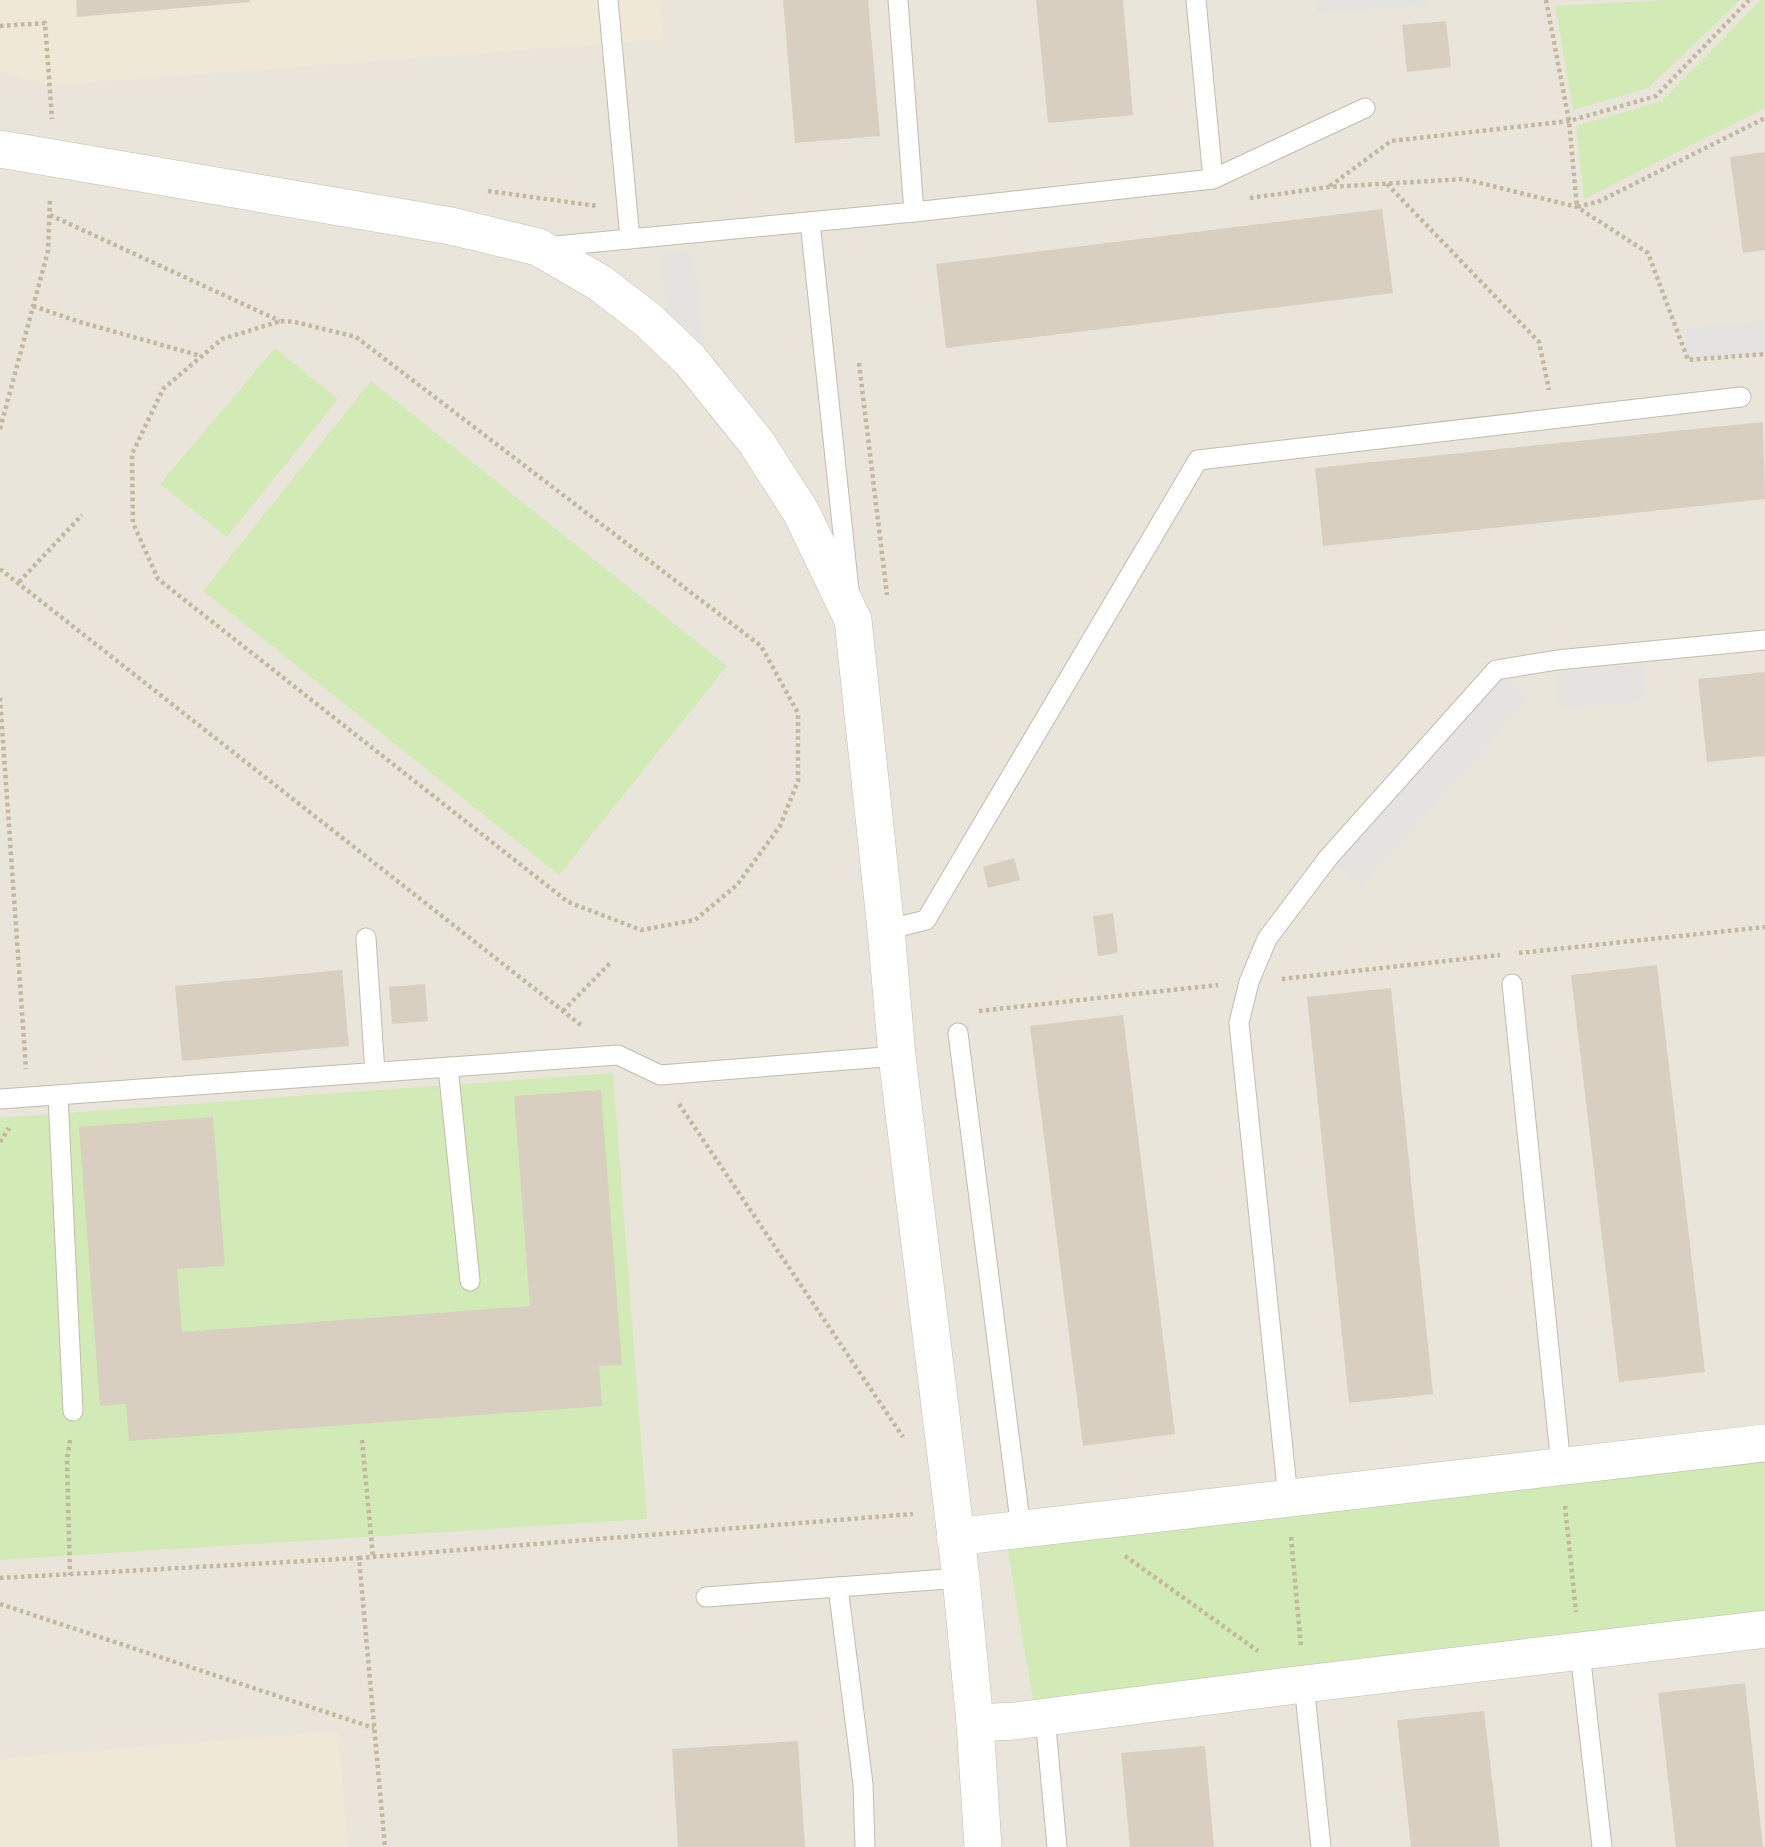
<svg xmlns="http://www.w3.org/2000/svg" width="1765" height="1847" viewBox="0 0 1765 1847" font-family="Montserrat,sans-serif">
  <rect width="100%" height="100%" fill="#f6f3ec"/>
  <rect fill="#eae5da" x="0" y="0" width="1765" height="1847"/>
  <g fill="#efe8d6">
    <polygon points="0,0 659,0 663,39 50,85 0,72"/>
    <polygon points="338,1731 348,1847 0,1847 0,1759"/>
  </g>
  <g fill="#d2eab5">
    <polygon points="1667,0 1740,0 1648,88 1573,110 1555,6"/>
    <polygon points="1761,0 1765,0 1765,108 1584,199 1576,126 1662,101"/>
    <polygon points="275,348 338,399 227,537 160,484"/>
    <polygon points="371,381 727,666 559,875 203,591"/>
    <polygon points="613,1073 647,1519 0,1560 0,1118"/>
    <polygon points="1765,1453 1765,1615 1034,1705 1006,1540"/>
  </g>
  <g fill="#e5e3e0">
    <polygon points="1317,0 1425,0 1426,6 1318,14"/>
    <polygon points="693,250 704,345 666,308 660,252"/>
    <polygon points="1765,321 1765,354 1688,360 1685,327"/>
    <polygon points="1644,665 1646,701 1560,709 1557,672"/>
    <polygon points="1496,670 1529,699 1361,887 1328,858"/>
  </g>
  <g fill="#d8cfc1">
    <polygon points="76,0 250,0 250,2 77,17"/>
    <polygon points="783,0 868,0 880,136 795,143"/>
    <polygon points="1036,0 1123,0 1133,115 1048,123"/>
    <polygon points="1446,21 1451,67 1407,72 1402,25"/>
    <polygon points="1765,152 1765,250 1743,253 1730,157"/>
    <polygon points="1382,209 1393,293 946,348 936,264"/>
    <polygon points="1763,422 1765,499 1323,546 1315,468"/>
    <polygon points="1765,672 1765,756 1707,762 1698,679"/>
    <polygon points="1014,858 1020,880 988,888 983,867"/>
    <polygon points="1113,913 1118,953 1098,956 1093,916"/>
    <polygon points="1657,965 1705,1372 1619,1382 1571,975"/>
    <polygon points="342,970 349,1046 182,1061 175,986"/>
    <polygon points="425,984 428,1021 392,1024 389,987"/>
    <polygon points="1391,988 1433,1394 1349,1403 1307,997"/>
    <polygon points="1123,1015 1175,1434 1083,1446 1030,1026"/>
    <polygon points="601,1090 622,1365 599,1366 602,1406 129,1441 126,1404 100,1406 79,1127 213,1117 225,1266 177,1269 182,1332 530,1306 514,1096"/>
    <polygon points="1745,1683 1763,1847 1676,1847 1658,1693"/>
    <polygon points="1484,1711 1500,1847 1411,1847 1397,1720"/>
    <polygon points="798,1741 805,1847 678,1847 672,1749"/>
    <polygon points="1205,1746 1214,1847 1130,1847 1121,1753"/>
  </g>
  <g fill="none" stroke-linecap="round" stroke-linejoin="round">
    <g stroke="#c2bbae" stroke-width="21">
      <g id="lane">
        <polyline points="608,0 630,239"/>
        <polyline points="898,0 914,212"/>
        <polyline points="1196,0 1213,179"/>
        <polyline points="810,222 849,590"/>
        <polyline points="545,247 914,212 1213,179 1365,108"/>
        <polyline points="886,930 926,920 1198,460 1741,397"/>
        <polyline points="366,938 375,1073"/>
        <polyline points="1512,984 1561,1466"/>
        <polyline points="958,1033 1021,1529"/>
        <polyline points="448,1067 470,1281"/>
        <polyline points="58,1095 73,1411"/>
        <polyline points="0,1099 618,1055 660,1075 897,1056"/>
        <polyline points="1288,1498 1239,1023 1249,982 1267,939 1328,858 1496,670 1557,660 1765,640"/>
        <polyline points="706,1597 838,1587"/>
        <polyline points="1580,1652 1602,1847"/>
        <polyline points="1304,1684 1321,1847"/>
        <polyline points="1045,1716 1057,1847"/>
        <polyline points="865,1847 863,1784 838,1587 961,1578"/>
      </g>
    </g>
    <g stroke="#c2bbae" stroke-width="38">
      <g id="street">
        <polyline points="0,149 451,226 538,247 600,283 648,320 690,360 756,442 801,512 853,620 886,930 897,1056 961,1578 975,1723 983,1847"/>
        <polyline points="955,1537 1765,1443"/>
        <polyline points="975,1723 1015,1721 1304,1684 1765,1629"/>
      </g>
    </g>
    <g stroke="#c4b79f" stroke-width="4.5" stroke-dasharray="3.5 3.5" stroke-linecap="butt">
      <polyline points="1546,0 1569,121 1577,207 1600,201 1765,118"/>
      <polyline points="0,26 45,23 52,119"/>
      <polyline points="1387,184 1539,342 1549,390"/>
      <polyline points="1330,186 1391,141 1569,121 1656,96 1749,0"/>
      <polyline points="488,191 597,206"/>
      <polyline points="1250,198 1329,187 1464,179 1577,207 1648,253 1688,360 1765,354"/>
      <polyline points="50,215 280,321"/>
      <polyline points="33,306 80,322 201,356"/>
      <polygon points="281,321 295,322 356,337 761,646 798,713 798,781 780,826 737,885 695,920 641,930 568,902 158,579 133,523 132,454 163,389 222,339"/>
      <polyline points="859,363 887,595"/>
      <polyline points="0,429 48,251 50,198"/>
      <polyline points="0,569 582,1026"/>
      <polyline points="19,582 82,515"/>
      <polyline points="0,698 26,1069"/>
      <polyline points="1519,953 1765,927"/>
      <polyline points="1282,979 1500,955"/>
      <polyline points="563,1011 612,961"/>
      <polyline points="979,1011 1218,985"/>
      <polyline points="679,1104 903,1437"/>
      <polyline points="0,1142 9,1128"/>
      <polyline points="70,1440 67,1460 70,1575"/>
      <polyline points="362,1440 373,1557"/>
      <polyline points="1565,1506 1576,1612"/>
      <polyline points="1291,1537 1301,1647"/>
      <polyline points="1125,1556 1258,1651"/>
      <polyline points="359,1558 913,1514"/>
      <polyline points="0,1578 359,1558 385,1847"/>
      <polyline points="0,1604 374,1728"/>
    </g>
    <use href="#lane" stroke="#fff" stroke-width="19"/>
    <use href="#street" stroke="#fff" stroke-width="37"/>
  </g>
</svg>
